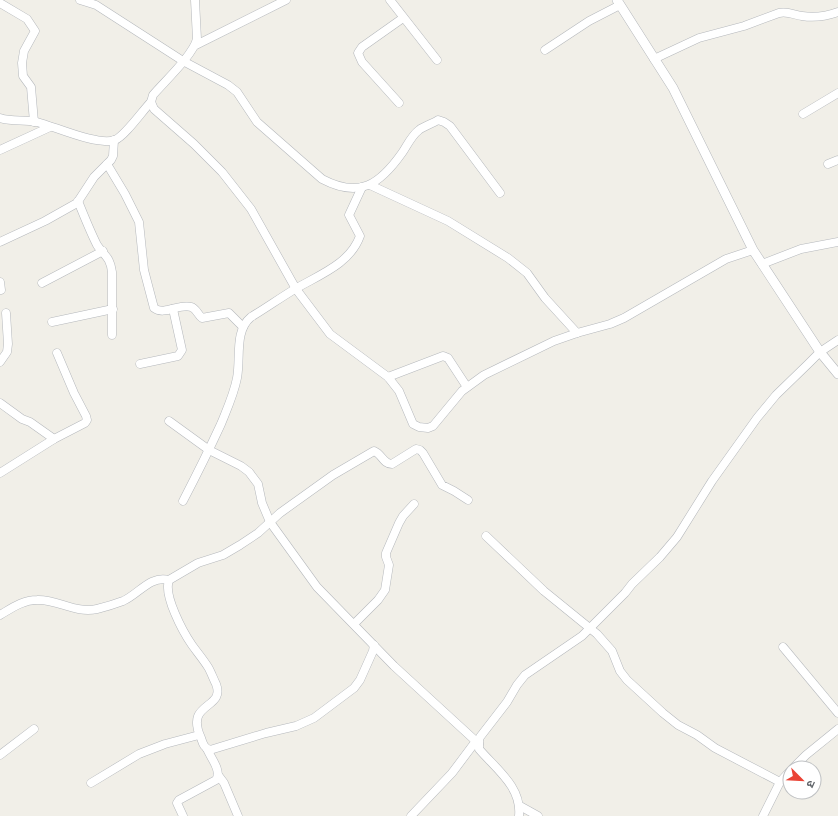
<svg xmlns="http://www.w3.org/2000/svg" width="838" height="816" viewBox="0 0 838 816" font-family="Jost,'Noto Sans Devanagari',sans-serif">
  <rect width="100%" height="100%" fill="#f1efe8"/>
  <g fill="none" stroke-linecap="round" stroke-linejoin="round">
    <g stroke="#b5b8bc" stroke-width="9">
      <g id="minor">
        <path d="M80,0L96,5L183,61L228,85L237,92L257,122L322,179C360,199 380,184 402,153C407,146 411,136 419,130C424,126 432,124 438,120L444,122L450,126L500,193"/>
        <path d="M195,0L197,39C193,55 165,81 153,95L151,102L154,109L194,144L222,172L251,209L296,289L330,334L388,377L399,391L413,424L419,427L428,428L433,426L462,391L484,375L554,341L577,333L610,324L624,318L726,259L753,250"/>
        <polyline points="390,0 437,60"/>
        <polyline points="0,3 27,19 35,31 24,51 22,63 23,76 31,87 34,122"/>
        <polyline points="196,45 286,0"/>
        <polyline points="545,50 589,21 620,5"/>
        <path d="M654,59L699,38L744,26L779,13C788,11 794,15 802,16C814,18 827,16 838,12"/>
        <polyline points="399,103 362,62 358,53 362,47 403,18"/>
        <polyline points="803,114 838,93"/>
        <path d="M0,118C13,122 24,119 37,122C56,127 97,146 115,140C125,136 143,110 151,102"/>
        <polyline points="0,150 50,127"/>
        <path d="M107,164L125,194L139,222L144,270L154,308C164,316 180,303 191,307C196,308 198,315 202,318L229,313L243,327"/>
        <polyline points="828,164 838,160"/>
        <polyline points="370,185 448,221 508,258 527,273 545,298 577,333"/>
        <path d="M78,201C84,216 90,231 97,245C104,256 110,256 112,272V335"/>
        <polyline points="0,242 45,221 77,203 94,177 111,160 113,156 114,140"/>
        <polyline points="762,264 801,249 838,242"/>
        <polyline points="0,282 1,290"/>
        <polyline points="42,283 103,251"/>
        <polyline points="52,322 113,309"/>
        <polyline points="0,362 7,352 8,344 6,313"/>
        <polyline points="140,364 178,356 182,350 173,309"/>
        <polyline points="388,377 443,356 448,358 467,387"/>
        <polyline points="0,403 22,419 30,422 54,439"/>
        <polyline points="169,421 209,450 241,466 249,472 258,484 262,503 270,522 317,587 394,666 479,744"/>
        <polyline points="0,473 54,439 85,423 87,420 86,416 74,393 57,353"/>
        <path d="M183,501C196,476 209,450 221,424C227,409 234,394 237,378C241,358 234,331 251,317C266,308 280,298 295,289C319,275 350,264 360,236L349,215L362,187"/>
        <polyline points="486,536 544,591 597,634 612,651 620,671 627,680 663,713 678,725 697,735 715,748 780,782"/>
        <path d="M0,615C12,608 23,600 37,600C58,599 75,614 97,609C105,607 115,604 123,601C139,594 150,575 169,580"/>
        <polyline points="354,624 378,600 385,590 389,565 386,557 386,553 399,523 403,516 414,504"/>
        <path d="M374,645L373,651L360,680L354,688L314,718L296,726L266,733L210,750C204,748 203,744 201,738C184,701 226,710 216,684C213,678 211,672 208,667C203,659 197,652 192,645C183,632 163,595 169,580L198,563L223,555L240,545L258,533L280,513L333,475L374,451C382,454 383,464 392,464L416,449L420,450L423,453L442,485L454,491L468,500"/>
        <polyline points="783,647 838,713"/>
        <polyline points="0,755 34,729"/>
        <polyline points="793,768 806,755 838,729"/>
        <polyline points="218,775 224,783 238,816"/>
        <polyline points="91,783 139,754 165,744 199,735"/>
        <polyline points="520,806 538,816"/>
        <path d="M183,816L177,803L179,800L216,780C222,771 211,758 207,749"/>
        <polyline points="411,816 452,773 476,741"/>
        <path d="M519,816C522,787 496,769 479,749V740L480,737L507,702L517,685L525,675L582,636L625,593L632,584L660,557L677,537L712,481L757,418L776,395L808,364L820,352L838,340"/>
        <polyline points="763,816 780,782 790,771"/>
      </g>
    </g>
    <g stroke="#b5b8bc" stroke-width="10">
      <polyline id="tertiary" points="617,0 673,88 753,250 820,352 838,374"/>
    </g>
    <use href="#minor" stroke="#fff" stroke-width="8"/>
    <use href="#tertiary" stroke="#fff" stroke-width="9"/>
  </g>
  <g transform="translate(802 780) rotate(114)"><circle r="19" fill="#ffffff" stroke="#bfc1c3"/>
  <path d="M0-3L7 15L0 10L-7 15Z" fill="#ea4335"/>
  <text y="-6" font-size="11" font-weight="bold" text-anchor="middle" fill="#5f6368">उ</text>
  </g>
</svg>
